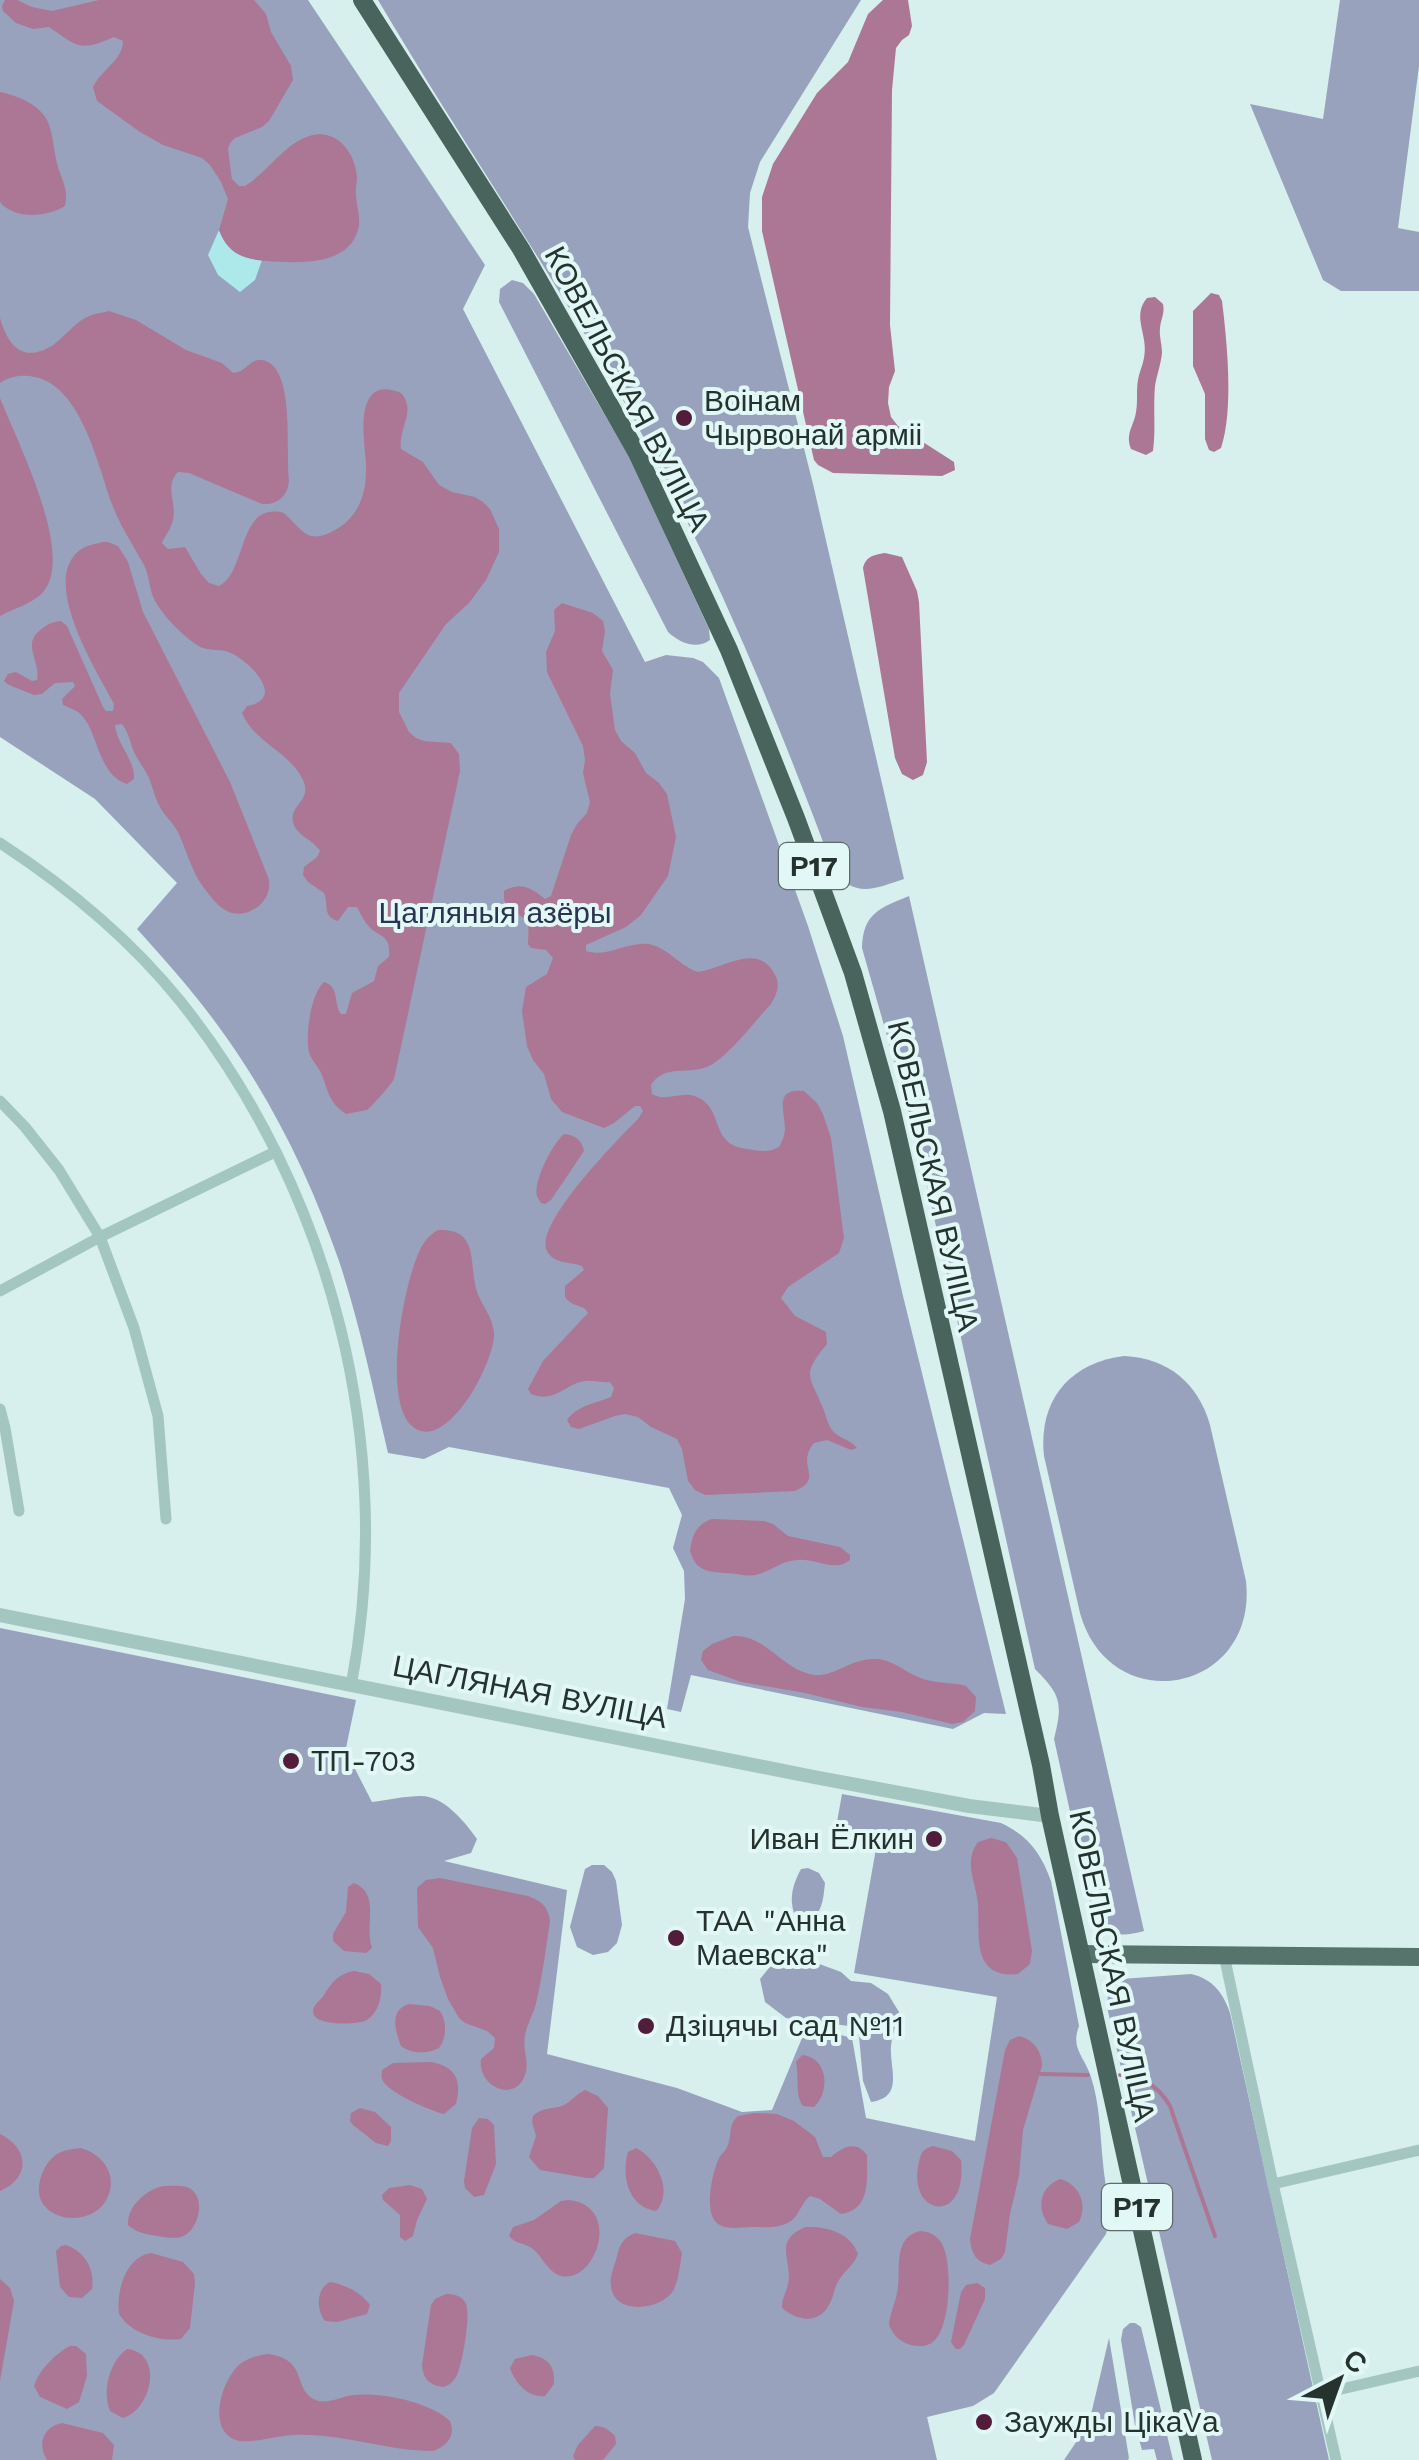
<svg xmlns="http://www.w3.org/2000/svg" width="1419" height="2460" viewBox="0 0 1419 2460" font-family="'Work Sans',sans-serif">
  <rect width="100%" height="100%" fill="#d7efed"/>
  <g fill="#98a2bd">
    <path d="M0,0H308L485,265L463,309L645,662L666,655L693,658L703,662L719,678L808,926L843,1036L903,1296L1006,1714L984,1713L953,1729L691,1675L681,1712L667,1709L685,1599L684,1571L673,1548L682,1515L669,1488L449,1447L424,1459L388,1453C373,1389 360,1324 339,1261C310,1177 269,1094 216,1023C192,990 165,960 137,929L177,883L95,799L0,737Z"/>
    <path d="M378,0H861L760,162L750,193L748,227L813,484L904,879C876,888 853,900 833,868C782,732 727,596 659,466C575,305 470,156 378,0Z"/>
    <polygon points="1340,0 1419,0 1419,66 1398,228 1419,232 1419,291 1341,291 1323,280 1250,104 1323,119"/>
    <path d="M512,280L523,283L534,294L630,458L709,629L710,640C696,650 680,643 668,632L499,302L500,289Z"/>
    <path d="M909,896L1144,1931C1119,1938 1104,1936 1092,1911L1054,1739C1063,1703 1061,1695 1035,1669L917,1141L862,948C863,913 880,908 909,896Z"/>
    <path d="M1124,1356C1168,1358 1198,1383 1210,1425L1246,1581C1258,1693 1110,1721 1080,1613L1044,1456C1038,1401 1069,1363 1124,1356Z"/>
    <path d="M0,1628L356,1700L342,1767L355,1769L372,1802C388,1800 406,1796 421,1796C444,1796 465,1822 477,1839L471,1853L444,1861L567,1890L547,2054L677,2088L742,2112L772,2110L807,2026L852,2038L866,2118L975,2141L997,1997L854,1973L877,1843L835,1833L842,1794L1001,1823C1028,1836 1041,1853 1051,1881L1079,2026C1070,2049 1085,2057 1091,2077C1100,2105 1100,2134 1103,2163C1105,2187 1112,2210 1106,2234L994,2393L973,2406L927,2417L937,2460H0Z"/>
    <polygon points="592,1865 604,1865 612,1872 616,1881 622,1925 617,1943 608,1952 593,1955 577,1947 570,1927 585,1869"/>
    <path d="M808,1868L819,1873L825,1883C823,1900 823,1914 806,1922L794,1913C789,1897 793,1884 801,1869Z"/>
    <path d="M795,1955L841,1972L851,1981L871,1983L888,1994L899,2012C897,2023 892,2035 891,2046C889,2068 905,2097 871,2102L863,2081L859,2036L849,2026L786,2018L765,2002L760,1979L774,1962Z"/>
    <path d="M1191,1974C1213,1979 1223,1993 1230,2013L1329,2460H1212L1107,2007C1107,1994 1110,1987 1121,1979Z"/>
    <polygon points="1130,2323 1135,2323 1141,2327 1173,2460 1157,2460 1154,2449 1142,2450 1135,2425 1121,2340 1123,2329"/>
    <polygon points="1109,2338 1129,2458 1128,2460 1064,2460 1089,2423"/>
  </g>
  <path fill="#ade8eb" d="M219,230C227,250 241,259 262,260L255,280L240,292L218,275L208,255Z"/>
  <g fill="#ab7795">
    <path d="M5,0H17L32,7L52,11L99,0H254L266,14L271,32L291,66L293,80L269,121L262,127L235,138L231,142L228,148L231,173L232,179L239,186H245C268,172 286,141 313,135C339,130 356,155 357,178C357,183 355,189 356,194C356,204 360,214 359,225C352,267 299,263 267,261C243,259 228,254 219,230L228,199L221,182L210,165L202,158L163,145L140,132L97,101L93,87C101,70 123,60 123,41L114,37C80,52 78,47 49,27L33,29L16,23L3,11L2,6Z"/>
    <polygon points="883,0 908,0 912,26 909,35 902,40 896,48 892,90 890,325 895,371 889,387 888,403 891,417 898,426 954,462 955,470 942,476 833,473 818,465 814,460 762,231 762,197 773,164 817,93 848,62 868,14"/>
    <path d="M0,92C19,96 45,106 50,128C54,141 54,154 58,167C62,181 69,190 65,206C47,217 14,220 0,202Z"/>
    <path d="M1211,293L1219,295L1222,301C1227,342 1234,410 1221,448L1214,452L1209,450L1205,439V394L1193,366V311Z"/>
    <path d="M1155,297L1163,304C1165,314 1161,318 1160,328C1159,336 1162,344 1162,353C1161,364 1157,374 1155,386C1153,407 1156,430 1153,451L1146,455L1131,449C1125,433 1134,426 1136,412C1138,401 1136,391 1138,380C1139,372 1143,365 1144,358C1149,335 1131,317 1147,298Z"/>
    <path d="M109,311L136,320L186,350L222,363L233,373C247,372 249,359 261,360C297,363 285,456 289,480C288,496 278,505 262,504L189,473L178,472C164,486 177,503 173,520C171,529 165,536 162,543L168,549L185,547L201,574L209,583L219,586C248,571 237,501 284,513C302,529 307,546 335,530C349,523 359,509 363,494C366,485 366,474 366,463C364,439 353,373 401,393C417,411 398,428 401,449L423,462L439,485L452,492L475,497L483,502L490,509L499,529V552L486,580L469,603L446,624L399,693V712L409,732L416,738L424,741L451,743L459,754L460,771L394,1079C390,1086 373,1105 367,1110L346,1114C327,1101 329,1091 321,1073C318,1066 311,1060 309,1052C305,1035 311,993 324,982C340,987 333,1003 341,1014H346L352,993L374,981L378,966L389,957C391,931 377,939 366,923C362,918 360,912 357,907H348L338,921C322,917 329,904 324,893L308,882L303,875L304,867L317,857L320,851C313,839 297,837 293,822C289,804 314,801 302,778C289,752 254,742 242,713L247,706C286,699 252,664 233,654C221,647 209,653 197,645C181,634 165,618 155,601C149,590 150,577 144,565C133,545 120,526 112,504C97,464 81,381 29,376C18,375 9,377 0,383V318C8,346 23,364 53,345C64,337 73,325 85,318C92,314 101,313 109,311Z"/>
    <path d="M0,398C16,439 72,548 46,588C37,603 14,608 0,616Z"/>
    <path d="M103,542H108L118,546L128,562L143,612L230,782L268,877C275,897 253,918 232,913C220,910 211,897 204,888C191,871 187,851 178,832C173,823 165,816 160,807C155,798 153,788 149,778C145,769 138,761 134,752C130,742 129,733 122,724L115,725C117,745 135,759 134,779L127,784C96,774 99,728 78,712C73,709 68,707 63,705L62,699L75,686L73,682L55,683L42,694L34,695L9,685L4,681L8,674L16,672L32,681L37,680C41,663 23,646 38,632C46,625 51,622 61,621L67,626L103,707L106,711H113L114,704C97,671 39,581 80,550C87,545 95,544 103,542Z"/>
    <path d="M885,553L902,557L917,591L919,602L927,762L923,775L913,780L902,774L895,758L863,568C866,556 874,555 885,553Z"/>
    <path d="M562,603L593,613L603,621L605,631L602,651L613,670L610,694L615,730L621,741L635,753L646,773L659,783L667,794L676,837L668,876L641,915L626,927L586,945V951C606,958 628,941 649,944C668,948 680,966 698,972C722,969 757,942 774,973C781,984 777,994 771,1004C755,1021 728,1057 709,1066C688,1076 665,1063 651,1085L652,1094C667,1103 681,1090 697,1097C725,1109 709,1146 748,1149C760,1151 768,1153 779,1147C782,1141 784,1138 785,1130C785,1111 773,1088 804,1091L817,1103L823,1114L831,1138L844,1238L839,1253L788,1287L781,1298L795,1316L826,1332L827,1344C801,1376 809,1374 823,1408C826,1415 827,1423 832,1430C839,1439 850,1439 857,1448L851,1450L827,1440L814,1443C795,1466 825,1478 795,1491L705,1495L695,1490L688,1481L682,1449L677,1439L651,1427L638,1417L625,1414L615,1416L579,1429L571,1427L567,1420C576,1406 596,1403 611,1397L614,1388L610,1382C602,1383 593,1380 585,1381C566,1383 555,1404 531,1394L528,1389L543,1361L588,1313C584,1304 573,1308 565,1297V1286L584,1270L582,1266C569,1261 555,1265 547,1251C533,1225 619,1138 638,1119L643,1111L640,1106H635L614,1123L604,1128L562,1112L551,1099L544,1074L533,1060L527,1046L522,1011L526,987L547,974L553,958L546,950L531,948L528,944C528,940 529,930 528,926C522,908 502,916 504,891C521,881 532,888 545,899L551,896L571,835L577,824L587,813L590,802L583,773L585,760L583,746L547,672L546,652L555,631L554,610Z"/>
    <path d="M564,1134C575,1135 582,1140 584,1151L551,1200L545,1204L541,1203C540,1201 538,1199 537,1196C533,1181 553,1143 564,1134Z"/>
    <path d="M438,1230C476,1228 470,1257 475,1284C478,1302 493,1315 494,1333C495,1362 449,1448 416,1429C379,1409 404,1277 422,1246C426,1239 430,1235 438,1230Z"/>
    <path d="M712,1519L764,1521L773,1524L788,1536L840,1547L850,1555V1560C834,1573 816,1558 797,1560C782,1561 772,1570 759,1574C751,1577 744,1575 736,1574C715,1571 697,1576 690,1551C692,1536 696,1524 712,1519Z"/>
    <path d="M733,1636C764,1634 781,1667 809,1674C833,1680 850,1657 877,1659C897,1661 909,1676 927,1680C940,1684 953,1682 966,1686L976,1697L975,1711L963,1722L952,1724L902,1712L862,1707L805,1693L741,1682L708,1670L701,1660L703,1651L712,1644Z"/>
    <path d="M991,1838L1006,1842L1017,1858L1032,1951L1030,1964L1018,1974C970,1979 980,1933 978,1904C976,1882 963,1862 978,1842Z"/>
    <path d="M440,1878L528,1896C541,1901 548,1906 550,1921C546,1947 543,1973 537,1999C535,2012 527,2023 525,2036C522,2050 530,2062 525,2075C515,2104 477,2086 481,2059L494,2048L495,2038L487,2031L465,2023L459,2018L448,1999L440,1977L433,1948L418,1927L417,1888L426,1880Z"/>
    <path d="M354,1883C381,1894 364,1924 372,1948L366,1953L344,1951L333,1941V1934L346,1912L348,1887Z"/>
    <path d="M354,1971L369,1974L381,1984C382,1997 379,2012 367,2020C359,2025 319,2026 314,2015C310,2007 320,2001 324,1995C332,1982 338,1974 354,1971Z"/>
    <path d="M409,2004L430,2006L440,2011C447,2021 447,2038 439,2048C428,2054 411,2054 401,2046C395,2030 389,2010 409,2004Z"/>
    <path d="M1019,2036C1034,2040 1042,2051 1042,2066L1023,2130L1019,2176L1010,2214L1005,2252L1001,2259L990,2265C976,2262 971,2253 970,2239L1005,2050L1010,2040Z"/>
    <path d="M802,2055C828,2057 831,2092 814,2107L803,2106C795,2096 799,2076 796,2062Z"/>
    <path d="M430,2062C456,2066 462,2080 456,2104L444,2114C431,2111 386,2092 382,2079C381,2076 382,2073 382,2070L393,2063Z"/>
    <path d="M585,2090L598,2096L608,2108L604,2168L594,2178H587L540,2170L529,2157L536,2136L532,2122L533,2116C544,2106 553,2110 564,2105C572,2101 576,2094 585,2090Z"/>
    <polygon points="360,2108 375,2112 391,2127 391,2141 388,2146 376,2143 353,2125 350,2121 351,2113"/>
    <path d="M754,2113L777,2114L794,2121L815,2137L823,2157H831C843,2147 856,2140 867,2155C867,2179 871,2210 841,2214L820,2199L810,2196C801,2203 800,2214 791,2221C779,2229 765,2227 752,2227C742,2227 729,2230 720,2225C702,2217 712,2173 719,2158C723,2151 725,2153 728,2145C732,2134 728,2125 738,2116Z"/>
    <polygon points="479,2118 488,2119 494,2125 496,2164 484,2195 474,2197 465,2188 464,2181 472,2128"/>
    <path d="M0,2134C29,2148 31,2178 0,2191Z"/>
    <path d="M933,2146L952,2151L961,2160C968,2227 906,2216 919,2162C921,2152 923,2149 933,2146Z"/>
    <path d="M80,2148C105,2154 120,2179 105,2202C92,2222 57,2224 43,2204C33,2189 43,2163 57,2154C64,2150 72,2149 80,2148Z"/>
    <path d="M636,2148C657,2158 674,2192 656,2211C628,2207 621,2176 628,2152Z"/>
    <path d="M1060,2179C1079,2184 1088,2204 1079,2222L1067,2229L1048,2224C1036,2207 1040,2187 1060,2179Z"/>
    <polygon points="410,2185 422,2189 427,2199 417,2220 413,2236 405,2241 400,2237 400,2215 383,2200 382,2195 389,2188"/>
    <path d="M163,2186C170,2186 180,2185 187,2187C208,2195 199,2232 181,2237C173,2239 164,2237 157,2236C145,2234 137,2233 128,2225C127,2206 146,2190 163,2186Z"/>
    <path d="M568,2200C625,2205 594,2289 558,2275C545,2269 542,2254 530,2247C521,2242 516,2244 509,2236L513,2227L534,2220L561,2201Z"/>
    <path d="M805,2227C827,2226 851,2233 858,2254C854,2265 845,2270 839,2280C834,2287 834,2296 830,2303C820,2325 797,2321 782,2308C782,2298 786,2293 788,2284C793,2259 772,2242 805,2227Z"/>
    <path d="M920,2231C929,2232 935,2234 941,2242C953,2260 951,2326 934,2341C927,2347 920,2347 911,2345C900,2342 893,2335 889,2325C890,2313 895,2304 897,2293C902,2272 891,2238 920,2231Z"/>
    <path d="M635,2233L675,2241L682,2253C680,2264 679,2280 673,2291C661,2310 614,2316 611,2286C609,2277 615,2265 617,2256C620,2244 623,2238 635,2233Z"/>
    <path d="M66,2245C85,2252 95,2269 92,2289L82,2298L69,2297L60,2287L56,2251L61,2246Z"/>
    <path d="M151,2253L183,2262L194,2274L195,2283L190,2328L181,2339C159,2342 130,2333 119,2314C116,2290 126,2257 151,2253Z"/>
    <polygon points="0,2279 10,2288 14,2301 0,2381"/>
    <path d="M330,2282C344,2284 362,2293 370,2305L367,2314L337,2322L325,2321C316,2310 316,2289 330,2282Z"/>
    <polygon points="977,2283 985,2288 985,2299 964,2345 960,2349 956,2349 951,2342 961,2292 966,2285"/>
    <path d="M446,2294C454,2294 463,2296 466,2304C471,2315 462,2367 456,2377C451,2384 451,2384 443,2387C429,2385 423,2379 422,2365L431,2305L435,2299Z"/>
    <path d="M70,2346H76L86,2354L87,2376L79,2402L67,2409L40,2397L34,2386C39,2370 55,2354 70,2346Z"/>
    <path d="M127,2349C164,2353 152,2409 123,2418L110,2411C102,2391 109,2362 127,2349Z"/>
    <path d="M269,2354C309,2360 292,2390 316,2400C327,2405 342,2396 354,2395C381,2392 430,2402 450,2421C456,2436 447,2446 433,2451C386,2451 341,2433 294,2435C278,2435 247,2446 233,2439C207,2426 223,2378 240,2364C248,2358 258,2355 269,2354Z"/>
    <path d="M532,2355C549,2358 555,2367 554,2384L545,2396C528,2398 515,2383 510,2368L515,2359Z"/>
    <path d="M62,2423L103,2433L114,2445L112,2460H47C37,2444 43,2427 62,2423Z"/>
    <path d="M595,2426C604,2426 609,2430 615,2436L616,2444L603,2460H575L573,2456L578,2445Z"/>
  </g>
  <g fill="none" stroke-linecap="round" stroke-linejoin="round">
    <g stroke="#ab7795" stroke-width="4">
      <polyline points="1041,2074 1088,2075"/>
      <path d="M1120,2075C1144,2077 1158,2086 1170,2106L1215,2236"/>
    </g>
    <g stroke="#a4c6c1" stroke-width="11">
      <path d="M0,843C66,886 131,940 181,1002C332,1192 397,1447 351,1686"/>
      <polyline points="0,1101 25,1127 59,1170 100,1237 134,1328 158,1416 166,1519"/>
      <polyline points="0,1291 100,1237 275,1152"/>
      <polyline points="0,1409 5,1428 19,1511"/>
      <polyline points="1224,1955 1273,2184 1336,2460"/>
      <polyline points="1273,2184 1419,2150"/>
      <polyline points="1320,2394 1419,2371"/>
    </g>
    <polyline stroke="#a4c6c1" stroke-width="14" points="0,1615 814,1777 969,1806 1050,1816"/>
    <polyline stroke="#56746b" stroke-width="18" points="1081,1954 1419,1957"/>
    <polyline stroke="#49645c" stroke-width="18" points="362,0 521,249 637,453 729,650 796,818 853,973 892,1111 1041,1765 1050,1816 1193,2460"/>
  </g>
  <g fill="#511d3a" stroke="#e2f8f6" stroke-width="4">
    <circle cx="684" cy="418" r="10"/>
    <circle cx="291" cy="1761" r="10"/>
    <circle cx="934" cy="1839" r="10"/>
    <circle cx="676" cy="1938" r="10"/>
    <circle cx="646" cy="2026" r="10"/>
    <circle cx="984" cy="2422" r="10"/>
  </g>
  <g text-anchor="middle" stroke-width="8" stroke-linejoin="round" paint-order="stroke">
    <g fill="#e2f8f6" stroke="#5e6d6a" stroke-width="2.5">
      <rect x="779" y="843" width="70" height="46" rx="8"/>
      <rect x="1102" y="2184" width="70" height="46" rx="8"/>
    </g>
    <g font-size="28" font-weight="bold" fill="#25322e">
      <text x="814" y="876">Р17</text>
      <text x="1137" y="2217">Р17</text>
    </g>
    <g font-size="30" fill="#25322e" stroke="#e2f8f6">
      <text transform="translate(627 389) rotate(62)" y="10">КОВЕЛЬСКАЯ ВУЛІЦА</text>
      <text transform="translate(933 1176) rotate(77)" y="10">КОВЕЛЬСКАЯ ВУЛІЦА</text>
      <text transform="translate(530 1692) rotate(11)" y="10">ЦАГЛЯНАЯ ВУЛІЦА</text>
      <text transform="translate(1112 1966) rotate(78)" y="10">КОВЕЛЬСКАЯ ВУЛІЦА</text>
    </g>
    <g font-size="30" fill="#25322e" stroke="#e2f8f6" text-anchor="start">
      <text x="704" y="411">Воінам<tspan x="704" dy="34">Чырвонай арміі</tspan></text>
      <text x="311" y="1771">ТП-703</text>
      <text x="914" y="1849" text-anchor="end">Иван Ёлкин</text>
      <text x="696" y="1931">ТАА "Анна<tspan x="696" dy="34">Маевска"</tspan></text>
      <text x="666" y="2036">Дзіцячы сад №11</text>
      <text x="1004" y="2432">Заужды ЦікаVа</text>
    </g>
    <g font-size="30" fill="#2a334f" stroke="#e2f8f6">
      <text x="495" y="923">Цагляныя азёры</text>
    </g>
  </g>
  <g transform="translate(1339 2380) rotate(41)" stroke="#e2f8f6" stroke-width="8" paint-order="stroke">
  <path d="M0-8L18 38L0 25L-18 38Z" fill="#25322e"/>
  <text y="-15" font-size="28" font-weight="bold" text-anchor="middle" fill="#25322e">С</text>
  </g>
</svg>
